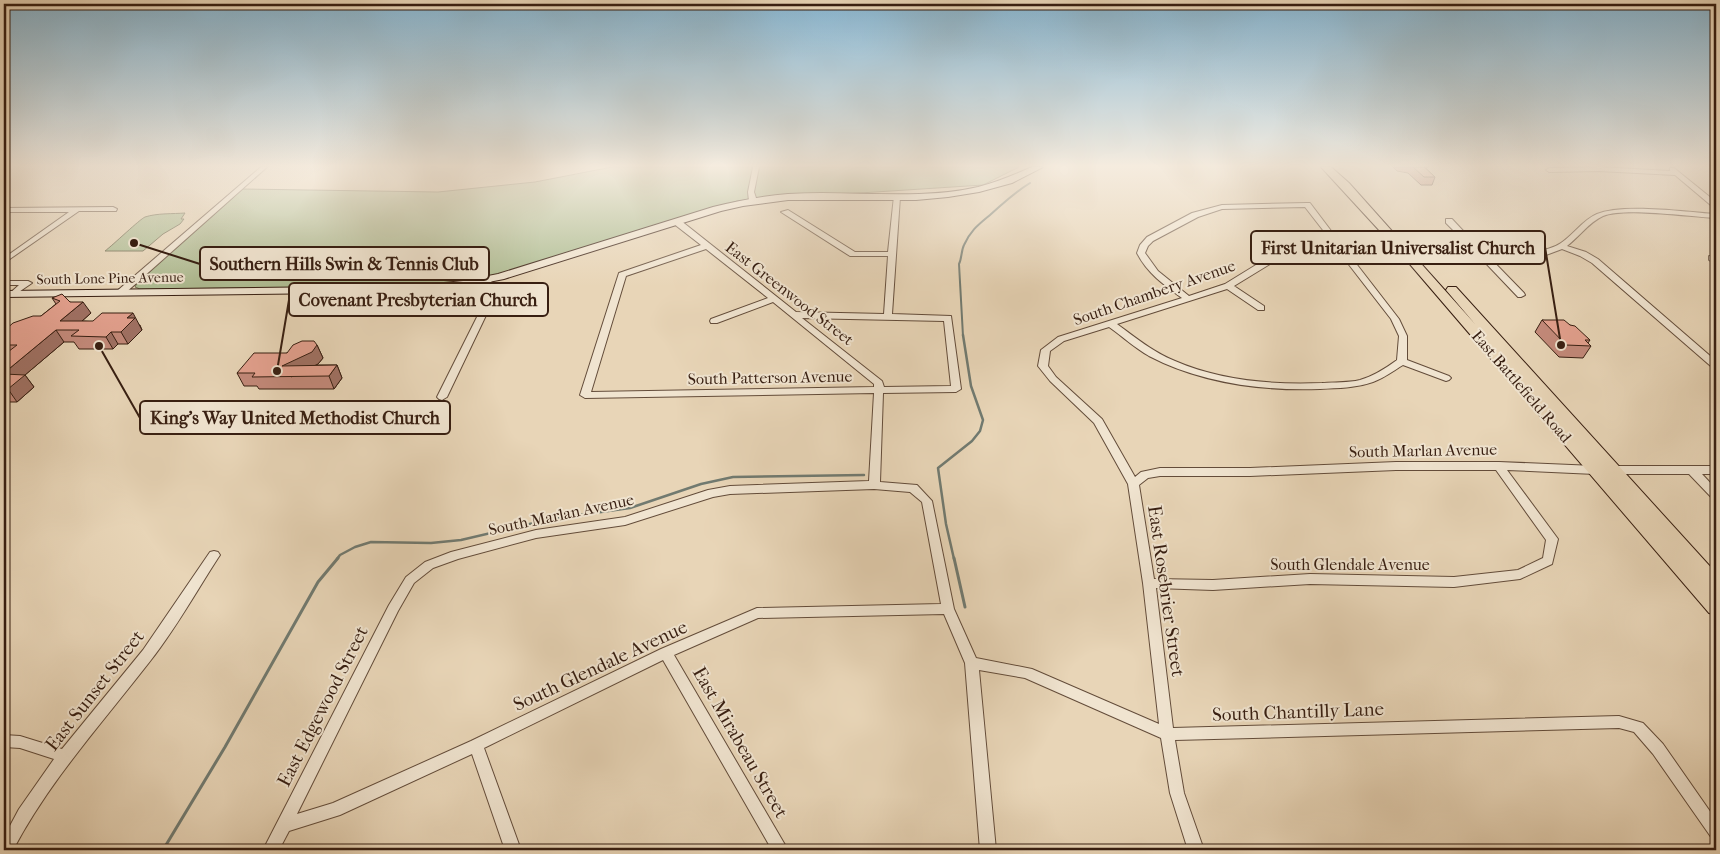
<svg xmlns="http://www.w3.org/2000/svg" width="1720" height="854" viewBox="0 0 1720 854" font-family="'IM FELL French Canon',serif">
  <rect width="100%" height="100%" fill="#e8d5b7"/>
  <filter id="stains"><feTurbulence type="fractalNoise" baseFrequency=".004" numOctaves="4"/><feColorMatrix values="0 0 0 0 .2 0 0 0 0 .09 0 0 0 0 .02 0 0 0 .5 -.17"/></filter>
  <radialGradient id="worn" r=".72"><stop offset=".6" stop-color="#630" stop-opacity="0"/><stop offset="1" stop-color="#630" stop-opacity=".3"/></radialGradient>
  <g fill="#afbe94" stroke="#736e52">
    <polygon points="612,167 1019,167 983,185 737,201 492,276 434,286 140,289 135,287 137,283 242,189 438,192 535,182"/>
    <path d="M185,213L181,219H184L180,224L163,234L143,251H105C113,245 140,219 145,217C157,213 173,214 185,213Z"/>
  </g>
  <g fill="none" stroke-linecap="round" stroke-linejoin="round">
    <path stroke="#717a70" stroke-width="2" d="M963,336L959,264C962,258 961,251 964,245C971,230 978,225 990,215C1005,202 1012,194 1030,183"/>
    <g stroke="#717a70" stroke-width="2.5">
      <polyline points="337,559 340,555 355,547 371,542 431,543 461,540 551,519 630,508 701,484 733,477 864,475"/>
      <polyline points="954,559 946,524 938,468 972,441 980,431 983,420 971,386 963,335"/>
    </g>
    <g stroke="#717a70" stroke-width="3">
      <polyline points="954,558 965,607"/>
      <polyline points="163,850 225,747 318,582 338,558"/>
    </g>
    <g stroke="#634c3a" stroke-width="2">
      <g id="minor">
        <polygon points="261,167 267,167 123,295 117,295 117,291"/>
        <polygon points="753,167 759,167 754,192 757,201 753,203 749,201 748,192"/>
        <polygon points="1599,167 1670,171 1670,168 1674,168 1716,202 1716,207 1713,207 1675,175 1599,171 1549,172 1546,170 1549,168"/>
        <path d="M894,196L900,197L892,314L951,316L961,389L956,392L883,393L880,482L917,485L932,501L954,609L976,658L1032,669L1159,724L1143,583L1128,484L1094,423L1050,381L1038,366L1041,350L1058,337L1182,298C1164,285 1147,273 1137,253L1140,245L1147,237L1192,213L1222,205L1307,203H1310L1347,252L1474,251L1446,223V219H1452L1482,251C1506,251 1542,256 1561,243C1574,234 1583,220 1597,214C1622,203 1688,212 1716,214V218C1690,217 1626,207 1603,216C1589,222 1579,237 1567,246L1586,252L1598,259L1716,361V369L1713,368L1592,263L1580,256L1562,249L1546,255H1487L1524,293L1525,295L1521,297H1518L1478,255L1351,257L1399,319L1407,336V360L1449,376L1451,378L1449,380L1446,381L1403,365C1393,371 1384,378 1373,382C1356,388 1338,388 1320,389C1262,391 1201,383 1149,356C1135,348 1122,336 1109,327L1064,341L1050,351L1048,366L1056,377L1102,419L1135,477L1141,472L1160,468H1250L1396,462H1499L1595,466H1716V474H1702L1716,489V499L1712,498L1689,474H1595L1507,470L1558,539L1552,564L1520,579L1454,587L1310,584L1213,590L1156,588L1173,728L1619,716L1643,723L1663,744L1716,820V839L1711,837L1653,754L1634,732L1619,728L1175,740L1184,793L1204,850H1188L1170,793L1161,738L1025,678L979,670L996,850H980L965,663L944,614L758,618L674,655L788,850H772L663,660L484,748L521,850H505L472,754L340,815L289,831L279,850H263L389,605L406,577L425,562L451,552L536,530L625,517L708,490L730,486L869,481L874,393L585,398L580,395L619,273L701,245L674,224V220H680L796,312L884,314L888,256H850L781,212L788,210L855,252H888ZM1305,207L1340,252L1278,254L1264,260L1225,284L1189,296L1158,271L1145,253L1148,246L1153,241L1198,217L1222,209ZM706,249L768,298L711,319L710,321L711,323H717L773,302L874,384V387L591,392L626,276ZM1343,257L1391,319L1399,336L1397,360C1386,368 1374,376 1360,380C1348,383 1335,382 1322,383C1273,385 1221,381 1175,361C1153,352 1136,338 1117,324L1227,289L1258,310H1264V306L1234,286L1270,264L1282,258ZM802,318L944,321L951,386L884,387L882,381ZM1396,470H1496L1546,540L1543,558L1518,570L1454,577L1310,574L1213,580L1154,579L1139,485L1148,478L1160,476H1250ZM874,489L910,492L922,502L941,604L757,608L661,649L471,741L333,803L297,814L398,611L414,583L433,568L458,559L536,538L625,525L713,497L730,494Z"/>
        <polygon points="113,207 117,209 116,211 79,211 4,263 4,258 69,212 4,212 4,208"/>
        <polygon points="1709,256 1716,258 1716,264 1709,260"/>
        <polygon points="484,278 487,278 491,280 494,294 490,307 447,397 442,400 439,399 437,397 482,307 486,294 483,280"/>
        <polygon points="4,281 28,281 32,283 13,296 9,294 19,285 4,285"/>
        <path d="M214,551L218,552L220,555L218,558C196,592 176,628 151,660C103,722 50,780 13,850H4V837L19,809L54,759L20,748L4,747V735L20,736L62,749L143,650L210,552Z"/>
      </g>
    </g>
    <g stroke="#371e11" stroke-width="2">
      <path id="secondary" d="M1032,167H1043L1012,183L979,192L948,197L916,200H788L743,206L721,211L504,279L463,287L415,292L4,297V291L415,286L463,281L498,274L713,207C738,201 763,196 788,194C851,190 917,201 978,187C997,182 1014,175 1032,167Z"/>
    </g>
    <g stroke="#371e11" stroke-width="2">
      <polygon id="primary" points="1321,167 1331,167 1349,183 1475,324 1446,290 1448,287 1456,287 1716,573 1716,592 1712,591 1716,596 1716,615 1709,613 1402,255"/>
    </g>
    <use href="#minor" fill="#f0e4d0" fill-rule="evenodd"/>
    <use href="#secondary" fill="#f0e4d0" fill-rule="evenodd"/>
    <use href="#primary" fill="#e8d5b7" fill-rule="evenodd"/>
  </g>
  <g fill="#c48a7b" stroke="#371e11">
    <polygon points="1393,167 1428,167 1426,168 1435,177 1432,185 1421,185 1408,173 1397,171"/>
    <polygon points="52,298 70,302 91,313 82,321 140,325 142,330 128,344 118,344 113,349 79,349 74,342 64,342 25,375 34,387 17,402 4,402 4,331 41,316 56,304"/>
    <polygon points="1542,320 1570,325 1590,340 1588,343 1591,346 1583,358 1559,357 1535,332"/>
    <polygon points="317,345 323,358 318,364 316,365 337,365 342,378 334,389 259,389 257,386 244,386 237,373 287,353"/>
  </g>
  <g fill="#a07164" stroke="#371e11">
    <polygon points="83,302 91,313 72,330 60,321"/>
    <polygon points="133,313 142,330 128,344 121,332 127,318"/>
    <polygon points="56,330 64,342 25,375 34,387 17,402 8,389 4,376 4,373"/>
    <polygon points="111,332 118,344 113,349 106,337"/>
    <polygon points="317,345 323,358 318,364 291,377 282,366"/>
    <polygon points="337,365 342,378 334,389 329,376"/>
  </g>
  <g fill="#e4a18f" stroke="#371e11">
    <polygon points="1413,167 1424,167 1435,177 1424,177"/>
    <polygon points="62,294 70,302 83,302 60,321 93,321 102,313 133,313 127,318 135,318 121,332 111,332 106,337 71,336 79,330 56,330 4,373 4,355 17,345 4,345 4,331 13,323 33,316 41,316 60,301 52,298"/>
    <polygon points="1542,320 1564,320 1570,325 1575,326 1590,340 1585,340 1591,346 1566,345"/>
    <polygon points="302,341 314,341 317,345 312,352 282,366 337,365 329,376 252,377 255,373 237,373 254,353 287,353 293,345"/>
    <polygon points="4,374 25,375 8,389 4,389"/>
  </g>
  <linearGradient id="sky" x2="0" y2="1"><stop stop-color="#87b6d2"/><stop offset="0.58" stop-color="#f5ecdf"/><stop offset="1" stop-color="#f5ecdf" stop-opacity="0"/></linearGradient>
  <rect width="1720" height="286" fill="url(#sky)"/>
  <g text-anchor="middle" stroke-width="4" stroke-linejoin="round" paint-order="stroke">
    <g font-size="14" fill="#371e11" stroke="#f0e4d0">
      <text transform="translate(110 278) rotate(-1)" y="5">South Lone Pine Avenue</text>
    </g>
    <g font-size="16" fill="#371e11" stroke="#f0e4d0">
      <text transform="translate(1154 292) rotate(-19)" y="6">South Chambery Avenue</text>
      <text transform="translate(790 293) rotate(38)" y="6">East Greenwood Street</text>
      <text transform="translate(770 377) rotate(-1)" y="6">South Patterson Avenue</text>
      <text transform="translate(1522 386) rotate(49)" y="6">East Battlefield Road</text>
      <text transform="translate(1423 450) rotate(-1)" y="6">South Marlan Avenue</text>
      <text transform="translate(561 514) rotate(-12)" y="6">South Marlan Avenue</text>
      <text x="1350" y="570">South Glendale Avenue</text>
    </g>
    <g font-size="19" fill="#371e11" stroke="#f0e4d0">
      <text transform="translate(1167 591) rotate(82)" y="7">East Rosebrier Street</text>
      <text transform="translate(600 665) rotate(-25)" y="7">South Glendale Avenue</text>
      <text transform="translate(94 690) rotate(-52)" y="7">East Sunset Street</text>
      <text transform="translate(322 706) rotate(-63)" y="7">East Edgewood Street</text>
      <text transform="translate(1298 711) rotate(-2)" y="7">South Chantilly Lane</text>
      <text transform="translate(741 742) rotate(60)" y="7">East Mirabeau Street</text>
    </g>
  </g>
  <path fill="none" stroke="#371e11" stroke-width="2" d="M1561 345L1545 247M134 243L200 264M277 371L289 300M99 346L140 418"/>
  <g fill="#371e11" stroke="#f0e4d0" stroke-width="2">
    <circle cx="1561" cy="345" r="5"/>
    <circle cx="134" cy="243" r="5"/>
    <circle cx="277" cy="371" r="5"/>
    <circle cx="99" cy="346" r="5"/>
  </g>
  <g fill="#f0e4d0" stroke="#371e11" stroke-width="2">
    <rect x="1251" y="231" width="294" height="33" rx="5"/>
    <rect x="200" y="247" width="289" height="33" rx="5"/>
    <rect x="289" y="283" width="259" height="33" rx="5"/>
    <rect x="140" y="401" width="310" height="33" rx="5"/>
  </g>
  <g font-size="18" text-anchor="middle" font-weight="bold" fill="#371e11">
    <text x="1398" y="254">First Unitarian Universalist Church</text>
    <text x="344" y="270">Southern Hills Swin &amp; Tennis Club</text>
    <text x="418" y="306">Covenant Presbyterian Church</text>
    <text x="295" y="424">King's Way United Methodist Church</text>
  </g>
  <rect width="1720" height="854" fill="none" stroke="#e8d5b7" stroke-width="20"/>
  <rect x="5" y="5" width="1710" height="844" fill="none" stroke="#371e11" stroke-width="2.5"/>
  <rect x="10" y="10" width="1700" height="834" fill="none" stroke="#371e11"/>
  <rect width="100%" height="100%" filter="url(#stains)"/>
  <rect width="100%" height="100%" fill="url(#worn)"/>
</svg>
